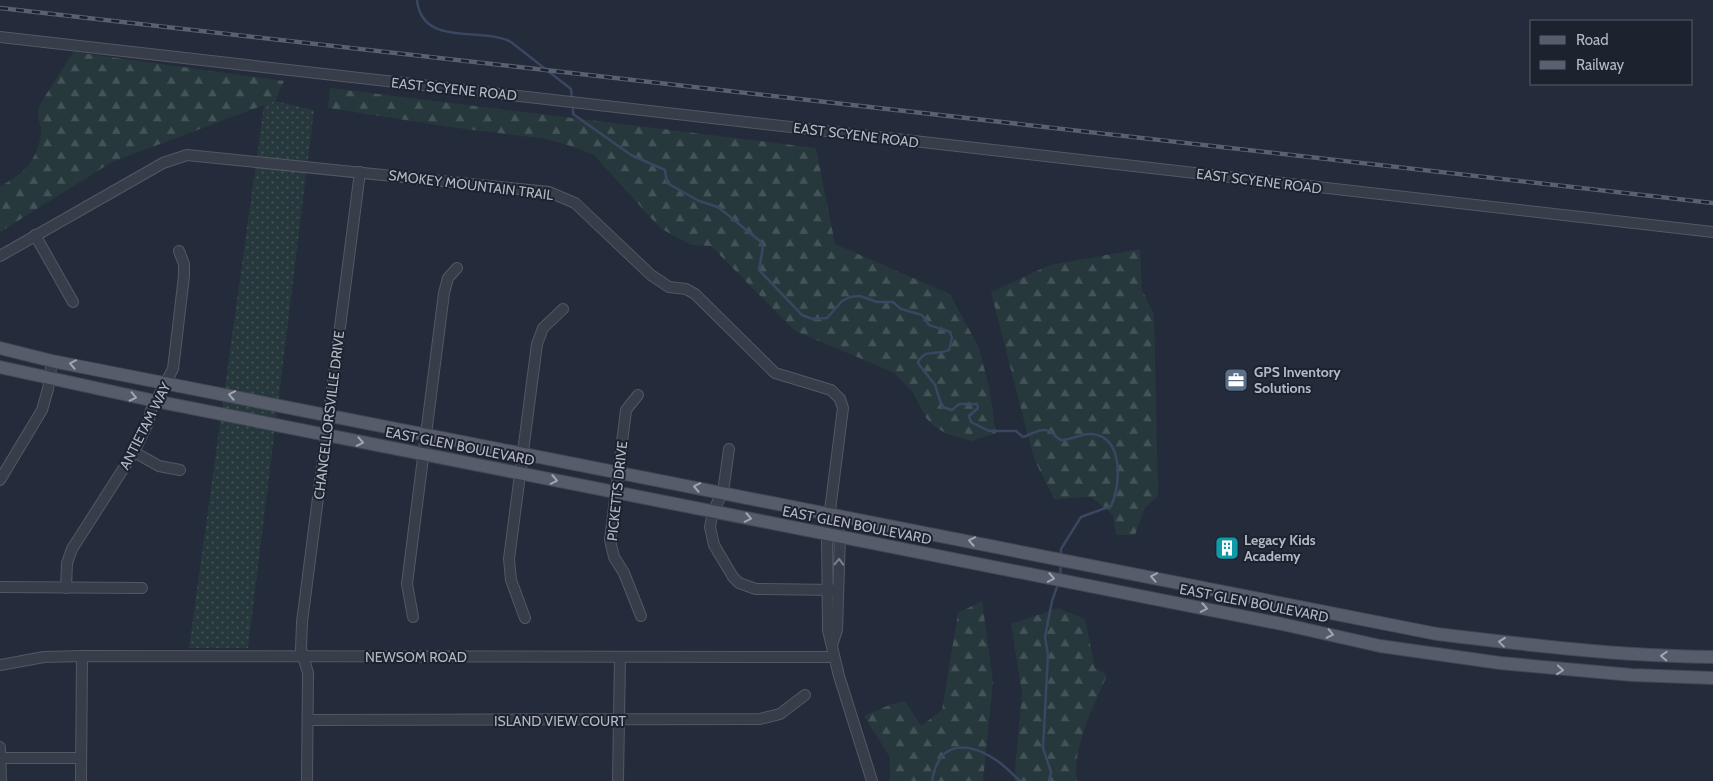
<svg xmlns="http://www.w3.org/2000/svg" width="1713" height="781" viewBox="0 0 1713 781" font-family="Cabin,sans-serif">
  <defs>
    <pattern id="grass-dots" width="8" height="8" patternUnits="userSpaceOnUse" patternTransform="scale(1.25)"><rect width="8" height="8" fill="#27383c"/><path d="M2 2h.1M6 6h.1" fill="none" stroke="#445357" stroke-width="1.8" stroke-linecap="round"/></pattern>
    <pattern id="forest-firs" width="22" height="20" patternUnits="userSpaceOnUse" patternTransform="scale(1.25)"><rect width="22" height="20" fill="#27383c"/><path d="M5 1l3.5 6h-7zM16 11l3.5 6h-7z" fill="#445357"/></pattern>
  </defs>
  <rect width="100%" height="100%" fill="#242b3a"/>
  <polygon fill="url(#grass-dots)" points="275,101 314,110 248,648 189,648 264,105"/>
  <g fill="url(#forest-firs)">
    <path d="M74,52L284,81L275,101L112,162L0,232V186C23,176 40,157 41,131C41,125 37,117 38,111C39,103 67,62 74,52Z"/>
    <polygon points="330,88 816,148 835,244 950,294 979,348 989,387 996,433 972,441 947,434 935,427 926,418 913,393 895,373 795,331 711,246 691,245 660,228 594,155 571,146 546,139 457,128 328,108"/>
    <polygon points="1140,249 1142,290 1154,314 1158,496 1145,508 1135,535 1116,535 1113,515 1091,497 1054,499 1034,459 991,292 1050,265"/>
    <polygon points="982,601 993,682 983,781 890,781 890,757 864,716 892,704 905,701 921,726 942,710 958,613"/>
    <path d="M1058,608L1085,619L1095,668L1107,675C1095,704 1071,749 1077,781H1014L1022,693L1011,624Z"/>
  </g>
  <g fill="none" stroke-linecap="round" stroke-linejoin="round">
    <g stroke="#3a4662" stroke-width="2.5">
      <path d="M417,0C422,48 482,26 511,42L571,89L572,100"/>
      <path d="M573,105V114L631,155L665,170L667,183L699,201L718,207L760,241L763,247L759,270L802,315L813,319L827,318L842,301L850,297L860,296L877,302H893L901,309L922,315L929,325L950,332L952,338L949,350C937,356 923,348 918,363L935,385L942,407L952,410L959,404H977L978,408L969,416L971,422L989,431H1016L1023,437C1030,435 1042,427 1049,431C1055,433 1055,439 1062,440C1072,440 1081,433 1092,434C1124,437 1121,485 1111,506L1081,517L1061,549V556"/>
      <polyline points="1060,576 1061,564"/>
      <path d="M932,781C939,739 969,741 999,762C1007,768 1013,775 1020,781"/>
      <polyline points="1049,781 1051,772 1043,748 1048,655 1045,637 1052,601 1058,584"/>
    </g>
    <g stroke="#535865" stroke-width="12">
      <g id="minor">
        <polyline points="0,37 1713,232"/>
        <polyline points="35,235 73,302"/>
        <polyline points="0,256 163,163 187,155 549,192 575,203 651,275 669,287 686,289 695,294 775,373 831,390 840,399 843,408 827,534 828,630 839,676 872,781"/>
        <polyline points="638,395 626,410 610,540 614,557 624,573 641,616"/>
        <polyline points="729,449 723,492 713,511 710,527 714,545 733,577 739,583 756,589 838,590"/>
        <polyline points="134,452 159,466 180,470"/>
        <polyline points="0,480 42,410 48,389 52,361"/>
        <polyline points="831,514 840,536 837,630 832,645"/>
        <polyline points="0,587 142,588"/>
        <polyline points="66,588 67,563 72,549 134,452 148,423 151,410 173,369 184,276 184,264 179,251"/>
        <polyline points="413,617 407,584 410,560 444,293 448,278 457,268"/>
        <polyline points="525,618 511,580 509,559 537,344 543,328 563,309"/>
        <polyline points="0,665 44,657 82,656 834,657"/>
        <polyline points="308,720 760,719 780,714 805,695"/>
        <polyline points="0,747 1,781"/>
        <polyline points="0,758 81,758"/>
        <polyline points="81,781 82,656"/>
        <polyline points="307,781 308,673 301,649 302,622 360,172"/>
        <polyline points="618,781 620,657"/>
      </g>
    </g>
    <g stroke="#414653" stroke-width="14">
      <g id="major">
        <path d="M0,348L52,361L1437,634C1528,645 1620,656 1713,657"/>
        <polyline points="0,367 155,401 1282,624 1380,646 1500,663 1632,675 1713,678"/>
      </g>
    </g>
    <use href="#minor" stroke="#383d4a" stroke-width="10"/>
    <use href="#major" stroke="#565c6a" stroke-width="12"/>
    <g stroke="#5a6071" stroke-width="4.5">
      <polyline id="rail" points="0,8 1713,203"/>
    </g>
    <use href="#rail" stroke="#1d222f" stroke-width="2.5" stroke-dasharray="8" stroke-linecap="butt"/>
  </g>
  <defs><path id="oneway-chevron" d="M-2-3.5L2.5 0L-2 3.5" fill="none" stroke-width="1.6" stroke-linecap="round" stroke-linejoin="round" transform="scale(1.25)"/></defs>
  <g stroke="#a0a6b4">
    <use href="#oneway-chevron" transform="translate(73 364) rotate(-169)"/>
    <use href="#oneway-chevron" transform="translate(232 395) rotate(-169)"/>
    <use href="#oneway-chevron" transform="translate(133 397) rotate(12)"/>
    <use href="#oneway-chevron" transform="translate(360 442) rotate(11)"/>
    <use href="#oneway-chevron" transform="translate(554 480) rotate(11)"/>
    <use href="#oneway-chevron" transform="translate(697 487) rotate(-169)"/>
    <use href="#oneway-chevron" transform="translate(748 518) rotate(11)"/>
    <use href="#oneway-chevron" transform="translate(972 541) rotate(-169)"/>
    <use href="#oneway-chevron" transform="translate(1154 577) rotate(-169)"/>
    <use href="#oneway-chevron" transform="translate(1051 578) rotate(11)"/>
    <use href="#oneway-chevron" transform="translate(1204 608) rotate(11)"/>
    <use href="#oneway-chevron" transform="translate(1330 634) rotate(12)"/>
    <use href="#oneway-chevron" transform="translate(1502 642) rotate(-173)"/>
    <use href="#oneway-chevron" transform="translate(1664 656) rotate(-177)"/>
    <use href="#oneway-chevron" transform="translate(1560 670) rotate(5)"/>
  </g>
  <use stroke="#7c818e" href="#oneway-chevron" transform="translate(839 562) rotate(-88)"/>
  <defs>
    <g id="office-square" transform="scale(1.25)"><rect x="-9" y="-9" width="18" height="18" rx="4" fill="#5c6f8a" stroke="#1d222f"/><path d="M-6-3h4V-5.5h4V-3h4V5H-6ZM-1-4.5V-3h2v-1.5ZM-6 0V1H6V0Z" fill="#fff"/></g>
    <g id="building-square" transform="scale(1.25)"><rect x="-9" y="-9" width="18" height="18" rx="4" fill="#0f9aa8" stroke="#1d222f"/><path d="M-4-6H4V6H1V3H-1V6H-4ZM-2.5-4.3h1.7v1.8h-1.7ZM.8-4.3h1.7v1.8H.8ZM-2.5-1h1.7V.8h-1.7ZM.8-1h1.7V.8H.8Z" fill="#fff"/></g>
  </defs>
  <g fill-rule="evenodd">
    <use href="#office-square" x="1236" y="380"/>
    <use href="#building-square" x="1227" y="548"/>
  </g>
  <g text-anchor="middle" stroke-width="4" stroke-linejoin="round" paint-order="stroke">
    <g font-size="14" fill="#b3b8c6" stroke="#1d222f">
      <text transform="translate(454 89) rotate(6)" y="5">EAST SCYENE ROAD</text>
      <text transform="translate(856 135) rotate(7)" y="5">EAST SCYENE ROAD</text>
      <text transform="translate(1259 181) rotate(7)" y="5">EAST SCYENE ROAD</text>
      <text transform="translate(471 185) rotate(7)" y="5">SMOKEY MOUNTAIN TRAIL</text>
      <text transform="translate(329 415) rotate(-83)" y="5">CHANCELLORSVILLE DRIVE</text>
      <text transform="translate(145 426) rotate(-63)" y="5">ANTIETAM WAY</text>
      <text transform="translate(460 446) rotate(11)" y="5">EAST GLEN BOULEVARD</text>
      <text transform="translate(617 491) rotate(-84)" y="5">PICKETTS DRIVE</text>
      <text transform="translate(857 525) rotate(11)" y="5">EAST GLEN BOULEVARD</text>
      <text transform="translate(1254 603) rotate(11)" y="5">EAST GLEN BOULEVARD</text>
      <text x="416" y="662">NEWSOM ROAD</text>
      <text x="560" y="726">ISLAND VIEW COURT</text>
    </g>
    <g font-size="14" font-weight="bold" fill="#b3b8c6" stroke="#1d222f" text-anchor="start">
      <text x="1254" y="377">GPS Inventory<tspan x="1254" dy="16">Solutions</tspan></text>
      <text x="1244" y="545">Legacy Kids<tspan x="1244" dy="16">Academy</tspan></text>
    </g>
  </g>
  <rect x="1530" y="20" width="162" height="65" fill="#1d222f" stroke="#595e6b"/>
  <rect x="1540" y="36" width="25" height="8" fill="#565c6a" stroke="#595e6b"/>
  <text x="1576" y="45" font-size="15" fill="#b3b8c6">Road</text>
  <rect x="1540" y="61" width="25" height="8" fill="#5a6071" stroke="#595e6b"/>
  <text x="1576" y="70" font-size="15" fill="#b3b8c6">Railway</text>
</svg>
